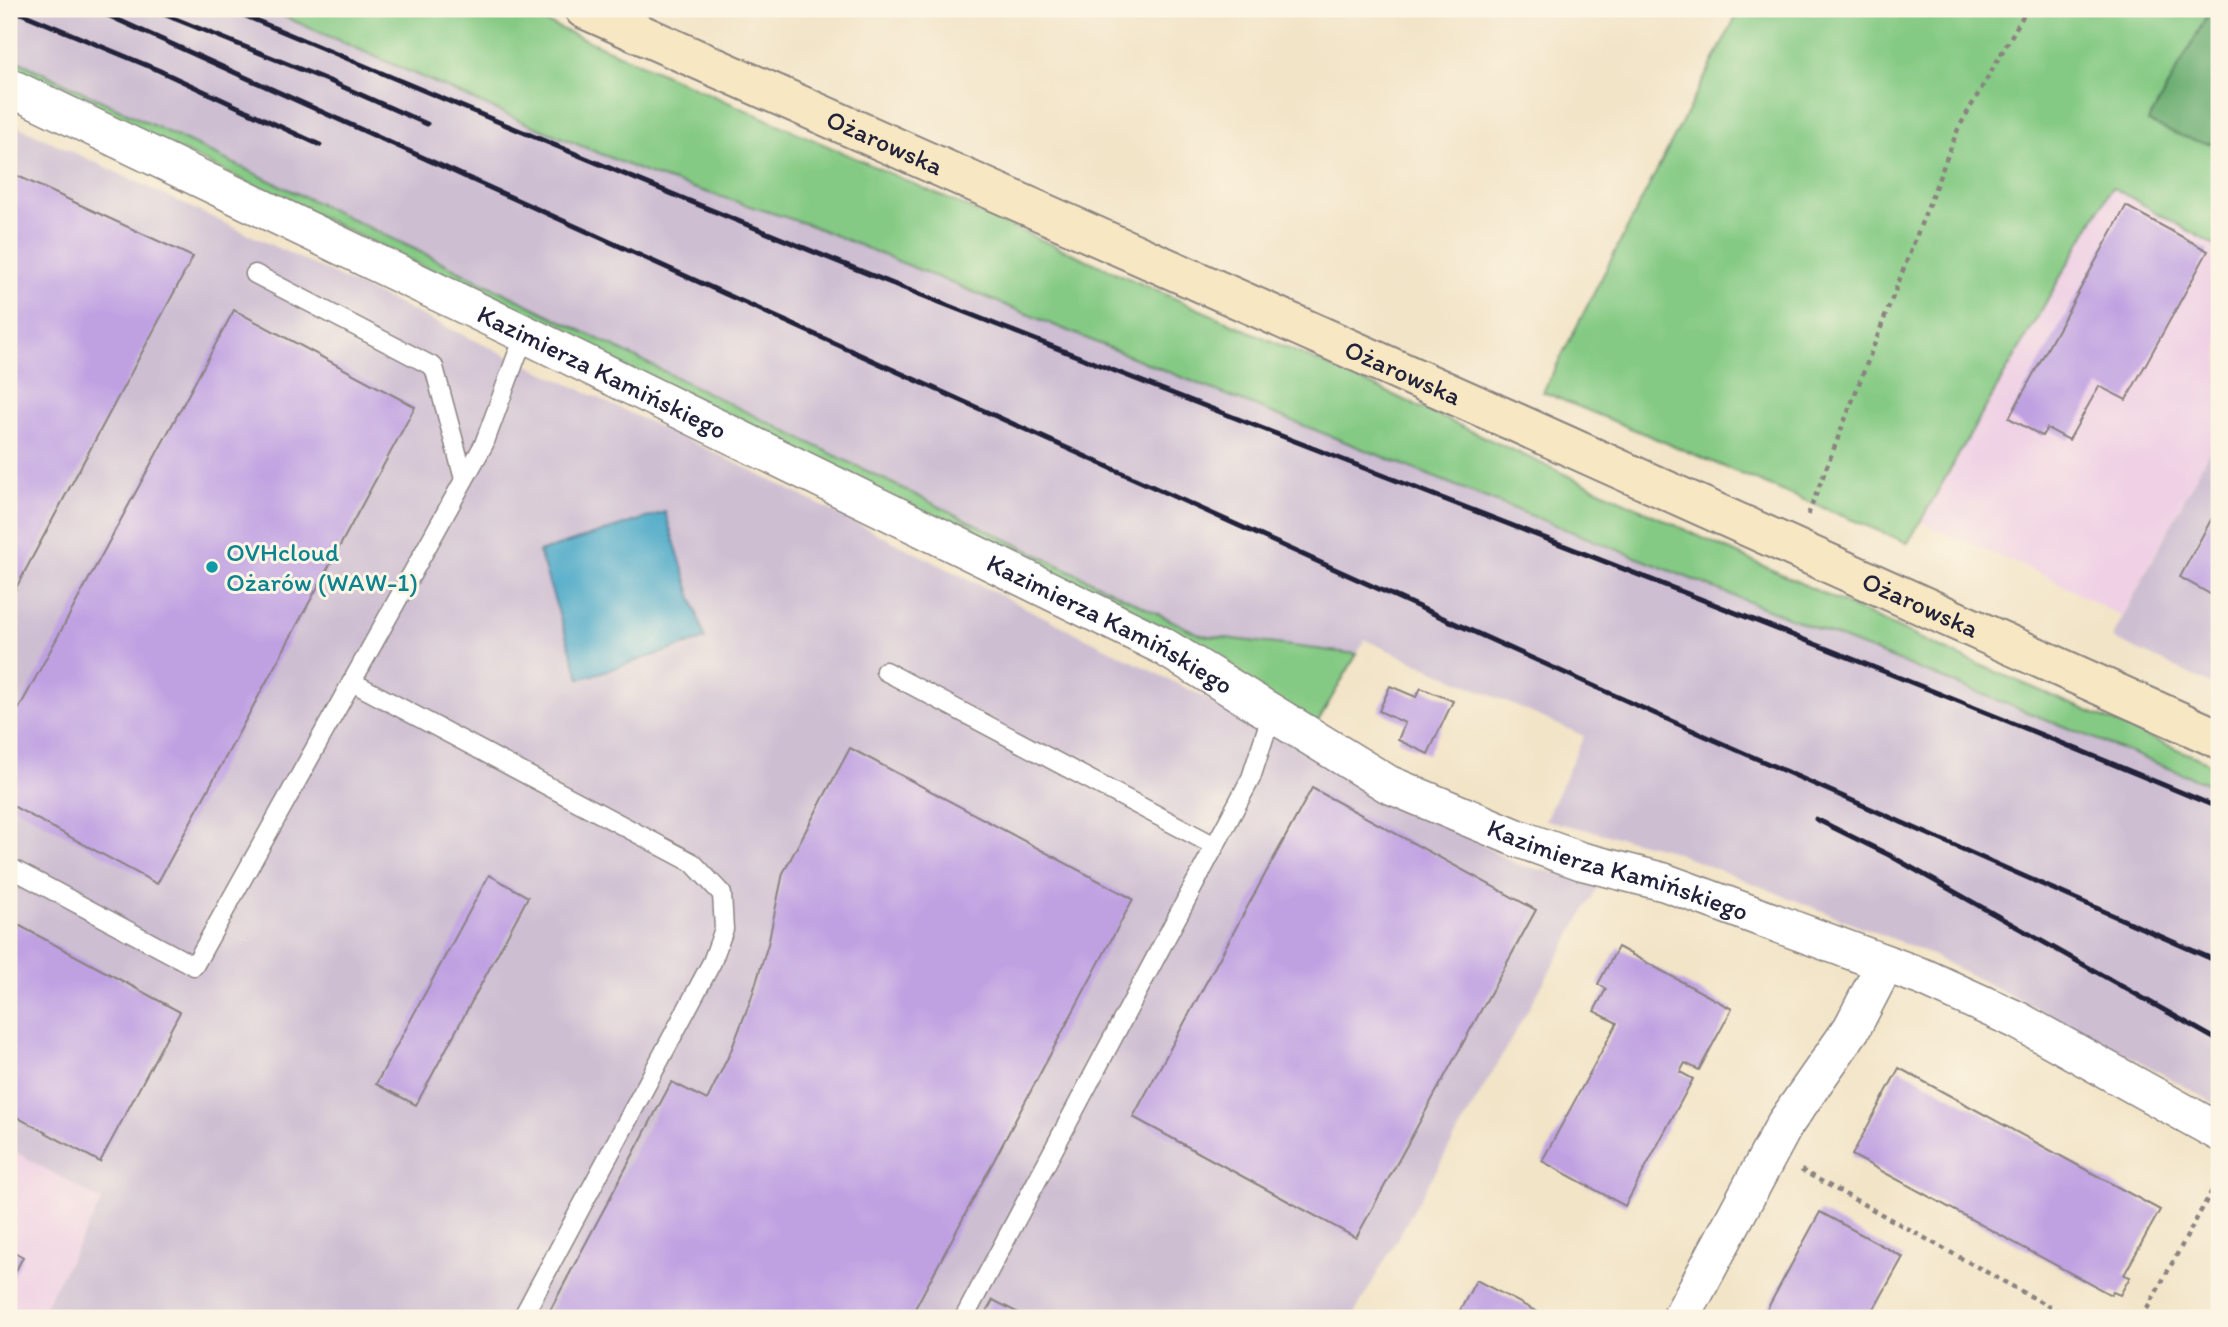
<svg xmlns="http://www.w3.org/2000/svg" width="2228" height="1327" viewBox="0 0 2228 1327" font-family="Itim,sans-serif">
  <rect width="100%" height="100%" fill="#fcf5e5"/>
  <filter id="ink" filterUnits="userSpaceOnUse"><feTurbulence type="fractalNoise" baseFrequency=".0143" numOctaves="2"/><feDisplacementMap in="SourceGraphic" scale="14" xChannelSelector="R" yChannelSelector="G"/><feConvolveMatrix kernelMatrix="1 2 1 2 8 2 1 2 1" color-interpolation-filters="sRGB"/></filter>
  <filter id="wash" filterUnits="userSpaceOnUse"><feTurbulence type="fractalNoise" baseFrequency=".00686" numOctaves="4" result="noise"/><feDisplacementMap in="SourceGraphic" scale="28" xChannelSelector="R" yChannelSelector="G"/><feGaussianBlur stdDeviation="1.57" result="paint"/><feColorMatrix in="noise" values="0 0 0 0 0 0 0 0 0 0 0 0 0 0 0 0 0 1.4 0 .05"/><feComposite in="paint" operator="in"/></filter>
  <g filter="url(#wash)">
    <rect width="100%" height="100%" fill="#f2e4c7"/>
    <g fill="#efd0e5">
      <polygon points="2112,187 2219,248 2219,432 2122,617 2048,577 1920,522"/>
      <polygon points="9,1148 102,1200 38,1318 9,1318"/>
    </g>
    <g fill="#cdbed2">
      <polygon points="9,9 267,9 526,123 652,175 810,225 1166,371 2219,788 2219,1106 2140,1061 1923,951 1664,848 1545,820 1584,736 1365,640 1357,654 1201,635 427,255 9,57"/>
      <polygon points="9,122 726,458 1314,752 1518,865 1601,882 1352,1318 38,1318 102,1201 9,1148"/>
      <polygon points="2219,432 2219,688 2112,638"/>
    </g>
    <g fill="#85ca84" stroke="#547660" stroke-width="2">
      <polygon points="267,9 516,9 1376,387 1952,653 2219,767 2219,788 1166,371 810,225 652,175 526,123"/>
      <polygon points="1740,9 2211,9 2148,122 2214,144 2219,143 2219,248 2112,187 1908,543 1543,392"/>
      <polygon points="9,57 427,255 1201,635 1357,654 1317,723 534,320 9,68"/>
    </g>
    <path fill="#6cae72" stroke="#476856" stroke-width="2" d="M2211,9H2219V143C2197,146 2169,130 2148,122Z"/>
    <polygon fill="#4aa8c8" stroke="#366582" stroke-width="2" points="665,512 705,639 580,679 539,552"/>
    <g id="blocks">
      <g fill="#bfa1e2">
        <polygon points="9,172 193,257 9,601"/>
        <polygon points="2126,206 2208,251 2126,400 2099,386 2069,440 2047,428 2042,436 2009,418"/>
        <polygon points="234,310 415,407 157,884 9,804 9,727"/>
        <polygon points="2219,505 2219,599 2180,577"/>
        <polygon points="1390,686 1416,697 1421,688 1453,701 1428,754 1398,740 1405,723 1379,711"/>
        <polygon points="850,748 1133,899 910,1318 546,1318 671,1083 672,1082 707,1100 730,1053 751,999 768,944 783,873"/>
        <polygon points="1312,788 1536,910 1356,1238 1133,1117"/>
        <polygon points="489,875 528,897 416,1105 376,1084"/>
        <polygon points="9,920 180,1012 100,1162 9,1113"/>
        <polygon points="1618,947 1732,1009 1699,1070 1685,1063 1680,1072 1693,1079 1625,1206 1542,1161 1617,1023 1594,1011 1606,989 1598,984"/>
        <polygon points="1899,1068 2160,1210 2124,1275 2130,1277 2120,1295 2113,1292 2111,1295 1852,1155"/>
        <polygon points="1820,1212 1903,1257 1869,1318 1774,1318 1765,1313"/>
        <polygon points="9,1249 23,1257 9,1284"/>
        <polygon points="1476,1280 1549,1318 1456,1318"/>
        <polygon points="993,1300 1028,1318 983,1318"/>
      </g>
    </g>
  </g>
  <g filter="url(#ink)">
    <use href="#blocks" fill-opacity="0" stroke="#8a8381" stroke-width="2"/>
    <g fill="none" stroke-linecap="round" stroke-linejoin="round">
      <g stroke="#8a8381" stroke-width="21">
        <g id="service">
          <polyline points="255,274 434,367 464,479"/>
          <polyline points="885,671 1215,846"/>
          <polyline points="352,682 693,863 722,894 724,929 712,962 522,1318"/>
          <polyline points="9,867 194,966 484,444 517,355 527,335"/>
          <polyline points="964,1318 1251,778 1272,713"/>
        </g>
      </g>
      <g stroke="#8a8381" stroke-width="40">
        <g id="minor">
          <path id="s1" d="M9,87L527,335L1161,645L1388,784L1517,838L1581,861L1664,882L1925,978L2017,1020L2219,1132"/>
          <polyline points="1681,1318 1785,1124 1852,1028 1885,964"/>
        </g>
      </g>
      <g stroke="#8a8381" stroke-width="42">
        <g id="secondary">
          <path id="s2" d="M584,9L1517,423L2219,739"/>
        </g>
      </g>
      <g stroke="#8a8381" stroke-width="4.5" stroke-dasharray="5 5" stroke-linecap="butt">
        <polyline points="1808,515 1958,129 2027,9"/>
        <polyline points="1801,1170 2070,1318"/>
        <polyline points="2142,1318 2219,1178"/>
      </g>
      <use href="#service" stroke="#fff" stroke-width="18"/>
      <use href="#minor" stroke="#fff" stroke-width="37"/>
      <use href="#secondary" stroke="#f7e8c3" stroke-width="38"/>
      <g stroke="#22223b" stroke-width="5">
        <polyline points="11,9 158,70 320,145"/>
        <polyline points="94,9 1678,724 2219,962"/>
        <polyline points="151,9 332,82 427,124"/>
        <path d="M229,9C451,102 673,196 896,285C1337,460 1781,625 2219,808"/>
        <polyline points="1816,819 1889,855 2219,1041"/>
      </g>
    </g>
  </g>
  <circle fill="#0f9aa8" stroke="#fcf5e5" stroke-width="2.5" cx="212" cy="567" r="7"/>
  <g text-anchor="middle" stroke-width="6" stroke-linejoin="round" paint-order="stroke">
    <g font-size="26" fill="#22223b" stroke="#fcf5e5">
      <text dy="9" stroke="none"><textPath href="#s2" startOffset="329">Ożarowska</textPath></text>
      <text dy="9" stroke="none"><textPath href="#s1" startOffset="658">Kazimierza Kamińskiego</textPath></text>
      <text dy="9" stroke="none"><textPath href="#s2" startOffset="896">Ożarowska</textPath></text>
      <text dy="9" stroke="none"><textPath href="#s2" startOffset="1463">Ożarowska</textPath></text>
      <text dy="9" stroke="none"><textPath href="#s1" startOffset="1225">Kazimierza Kamińskiego</textPath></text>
      <text dy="9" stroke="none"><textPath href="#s1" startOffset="1792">Kazimierza Kamińskiego</textPath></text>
    </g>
    <g font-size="26" fill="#0d838f" stroke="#fcf5e5" text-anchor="start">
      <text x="226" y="561">OVHcloud<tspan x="226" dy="30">Ożarów (WAW-1)</tspan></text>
    </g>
  </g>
  <rect width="2228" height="1327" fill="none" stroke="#fcf5e5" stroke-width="35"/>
</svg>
